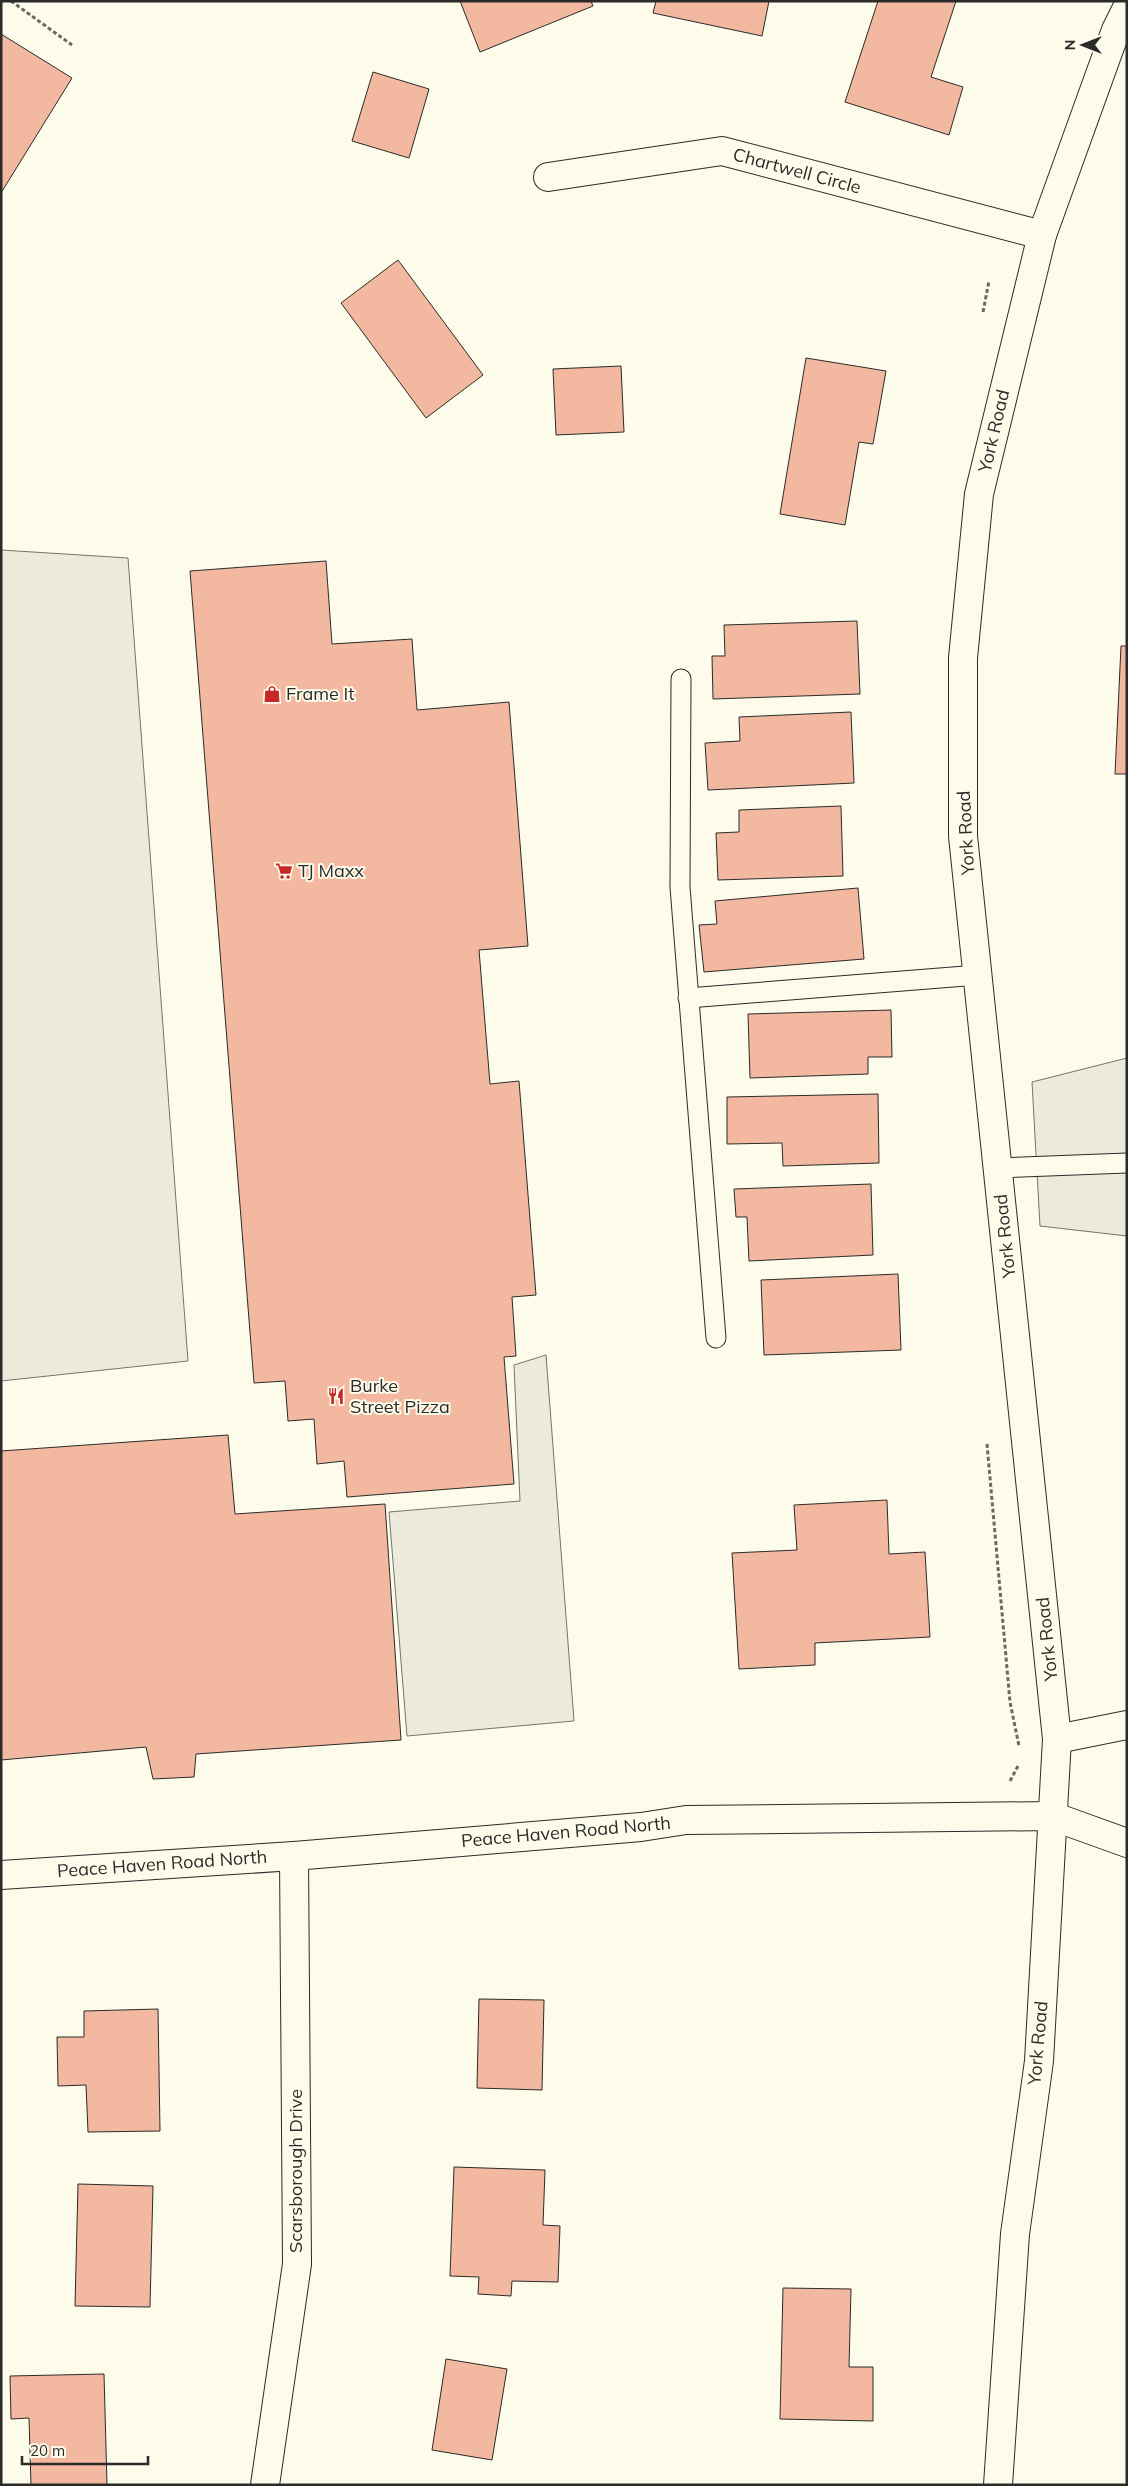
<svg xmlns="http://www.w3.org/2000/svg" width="1128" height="2486" viewBox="0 0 1128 2486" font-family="Mulish,sans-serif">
  <rect width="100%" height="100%" fill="#fdfbea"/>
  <g fill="#eceadb" stroke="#74746e">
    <polygon points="1,550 128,558 188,1361 1,1381"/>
    <polygon points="1127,1058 1127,1236 1040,1226 1032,1082"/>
    <polygon points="546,1355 574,1721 407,1736 389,1512 520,1501 514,1365"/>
  </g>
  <g fill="#f2b8a0" stroke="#2b2b2b">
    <polygon points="460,1 591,1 593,6 480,52"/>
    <polygon points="656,1 769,1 762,36 653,13"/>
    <polygon points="878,1 956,1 931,77 963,87 949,135 845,102"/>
    <polygon points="1,34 72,78 1,193"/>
    <polygon points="373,72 429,89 409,158 352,141"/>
    <polygon points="398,260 483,375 426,418 341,303"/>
    <polygon points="806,358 886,371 873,444 859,442 845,525 780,514"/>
    <polygon points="621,366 624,432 556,435 553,369"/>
    <polygon points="326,561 332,644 412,639 417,710 509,702 528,946 479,950 490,1084 519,1081 536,1295 512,1297 516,1356 504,1357 514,1484 347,1497 344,1461 317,1464 314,1419 288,1421 285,1381 254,1383 190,571"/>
    <polygon points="857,621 860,694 713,699 712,656 725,656 724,625"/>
    <polygon points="1121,646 1127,646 1127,774 1115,774"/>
    <polygon points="851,712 854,783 708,790 705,743 740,741 739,717"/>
    <polygon points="841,806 843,876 718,880 716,833 739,832 739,810"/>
    <polygon points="858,888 864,959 704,972 699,925 717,924 715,901"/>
    <polygon points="891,1010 892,1057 868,1057 868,1074 750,1078 748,1014"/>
    <polygon points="878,1094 879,1163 783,1166 782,1143 727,1144 727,1097"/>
    <polygon points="871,1184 873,1255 749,1261 747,1217 736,1217 734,1189"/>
    <polygon points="898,1274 901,1350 764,1355 761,1280"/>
    <polygon points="228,1435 235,1514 385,1504 401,1740 196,1754 194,1777 153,1779 146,1747 1,1760 1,1451"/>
    <polygon points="887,1500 889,1554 925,1552 930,1637 815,1643 815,1665 739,1669 732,1553 797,1550 794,1505"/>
    <polygon points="479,1999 544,2000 542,2090 477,2088"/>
    <polygon points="158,2009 160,2131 88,2132 86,2085 58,2086 57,2037 84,2037 84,2011"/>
    <polygon points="454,2167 545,2170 543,2225 560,2226 558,2282 512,2281 511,2296 478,2294 479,2277 450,2276"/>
    <polygon points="78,2184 153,2186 150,2307 75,2306"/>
    <polygon points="783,2288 851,2289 849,2367 873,2367 873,2421 780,2419"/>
    <polygon points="446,2359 507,2369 492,2460 432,2450"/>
    <polygon points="104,2374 107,2485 31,2485 29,2418 11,2419 10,2376"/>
  </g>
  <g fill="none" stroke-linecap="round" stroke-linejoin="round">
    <g stroke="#2b2b2b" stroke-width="21">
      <g id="service">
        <polyline points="681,679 680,887 716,1338"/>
        <polyline points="688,998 978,975"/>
        <polyline points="998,1168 1127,1163"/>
      </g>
    </g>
    <g stroke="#2b2b2b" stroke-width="30">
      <g id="minor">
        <polyline points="548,177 722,151 1042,235"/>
        <polyline points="265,2485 297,2264 294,1856"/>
        <polyline points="998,2485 1015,2234 1039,2061 1057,1739 963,836 963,658 979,494 1042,235 1116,30 1127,8"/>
      </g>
    </g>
    <g stroke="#2b2b2b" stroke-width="30">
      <polyline id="tertiary" points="1057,1739 1127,1725"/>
    </g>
    <g stroke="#2b2b2b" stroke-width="30">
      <polyline id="secondary" points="1,1875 294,1856 641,1827 686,1820 1052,1816 1127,1843"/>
    </g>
    <g stroke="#6a6964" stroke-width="3" stroke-dasharray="4 2.5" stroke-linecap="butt">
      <polyline points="11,1 72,45"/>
      <polyline points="983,312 989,281"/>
      <polyline points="987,1444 1010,1702 1019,1746"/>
      <polyline points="1010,1781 1018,1766"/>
    </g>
    <use href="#service" stroke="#fdfbea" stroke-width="19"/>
    <use href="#minor" stroke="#fdfbea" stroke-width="28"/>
    <use href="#tertiary" stroke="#fdfbea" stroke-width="28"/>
    <use href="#secondary" stroke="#fdfbea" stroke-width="28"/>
  </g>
  <defs>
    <g id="shop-bare" transform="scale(1.35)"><path d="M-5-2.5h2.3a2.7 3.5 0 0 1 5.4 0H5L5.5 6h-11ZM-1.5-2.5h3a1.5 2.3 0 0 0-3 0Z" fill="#c62828" stroke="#fdfbea" stroke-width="2.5" paint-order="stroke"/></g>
    <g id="supermarket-bare" transform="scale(1.35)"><path d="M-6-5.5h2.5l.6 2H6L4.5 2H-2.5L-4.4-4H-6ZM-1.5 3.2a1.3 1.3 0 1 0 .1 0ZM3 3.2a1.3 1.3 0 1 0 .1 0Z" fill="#c62828" stroke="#fdfbea" stroke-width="2.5" paint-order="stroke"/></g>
    <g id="restaurant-bare" transform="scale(1.35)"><path d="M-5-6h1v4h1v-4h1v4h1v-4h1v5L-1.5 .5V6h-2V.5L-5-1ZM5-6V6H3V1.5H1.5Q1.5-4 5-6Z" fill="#c62828" stroke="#fdfbea" stroke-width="2.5" paint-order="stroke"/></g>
  </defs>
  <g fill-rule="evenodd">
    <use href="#shop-bare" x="272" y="694"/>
    <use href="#supermarket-bare" x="284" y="871"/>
    <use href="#restaurant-bare" x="336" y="1396"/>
  </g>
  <g text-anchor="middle" stroke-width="4" stroke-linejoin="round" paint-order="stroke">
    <g font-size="18" fill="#2b2b2b" stroke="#fdfbea">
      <text transform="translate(797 171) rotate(15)" y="6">Chartwell Circle</text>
      <text transform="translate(994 431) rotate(-77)" y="6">York Road</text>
      <text transform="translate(966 833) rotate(-93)" y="6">York Road</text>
      <text transform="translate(1005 1236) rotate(-96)" y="6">York Road</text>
      <text transform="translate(1047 1639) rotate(-96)" y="6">York Road</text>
      <text transform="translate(566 1832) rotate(-5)" y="6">Peace Haven Road North</text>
      <text transform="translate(162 1864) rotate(-4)" y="6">Peace Haven Road North</text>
      <text transform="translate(1038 2043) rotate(-85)" y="6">York Road</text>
      <text transform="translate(296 2171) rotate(-90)" y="6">Scarsborough Drive</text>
    </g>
    <g font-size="18" fill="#2b2b2b" stroke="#fdfbea" text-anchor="start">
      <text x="286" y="700">Frame It</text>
      <text x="298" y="877">TJ Maxx</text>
      <text x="350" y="1392">Burke<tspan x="350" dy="21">Street Pizza</tspan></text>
    </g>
  </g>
  <rect width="1128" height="2486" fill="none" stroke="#2b2b2b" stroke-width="5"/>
  <g transform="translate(1083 45) rotate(270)" stroke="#fdfbea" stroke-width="4" paint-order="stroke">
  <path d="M0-4L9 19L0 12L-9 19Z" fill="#2b2b2b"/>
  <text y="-8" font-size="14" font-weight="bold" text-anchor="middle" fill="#2b2b2b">N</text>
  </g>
  <path d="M22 2456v8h126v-8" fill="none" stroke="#2b2b2b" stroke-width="2.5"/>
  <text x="30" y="2456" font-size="15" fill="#2b2b2b" stroke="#fdfbea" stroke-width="4" paint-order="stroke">20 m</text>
</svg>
